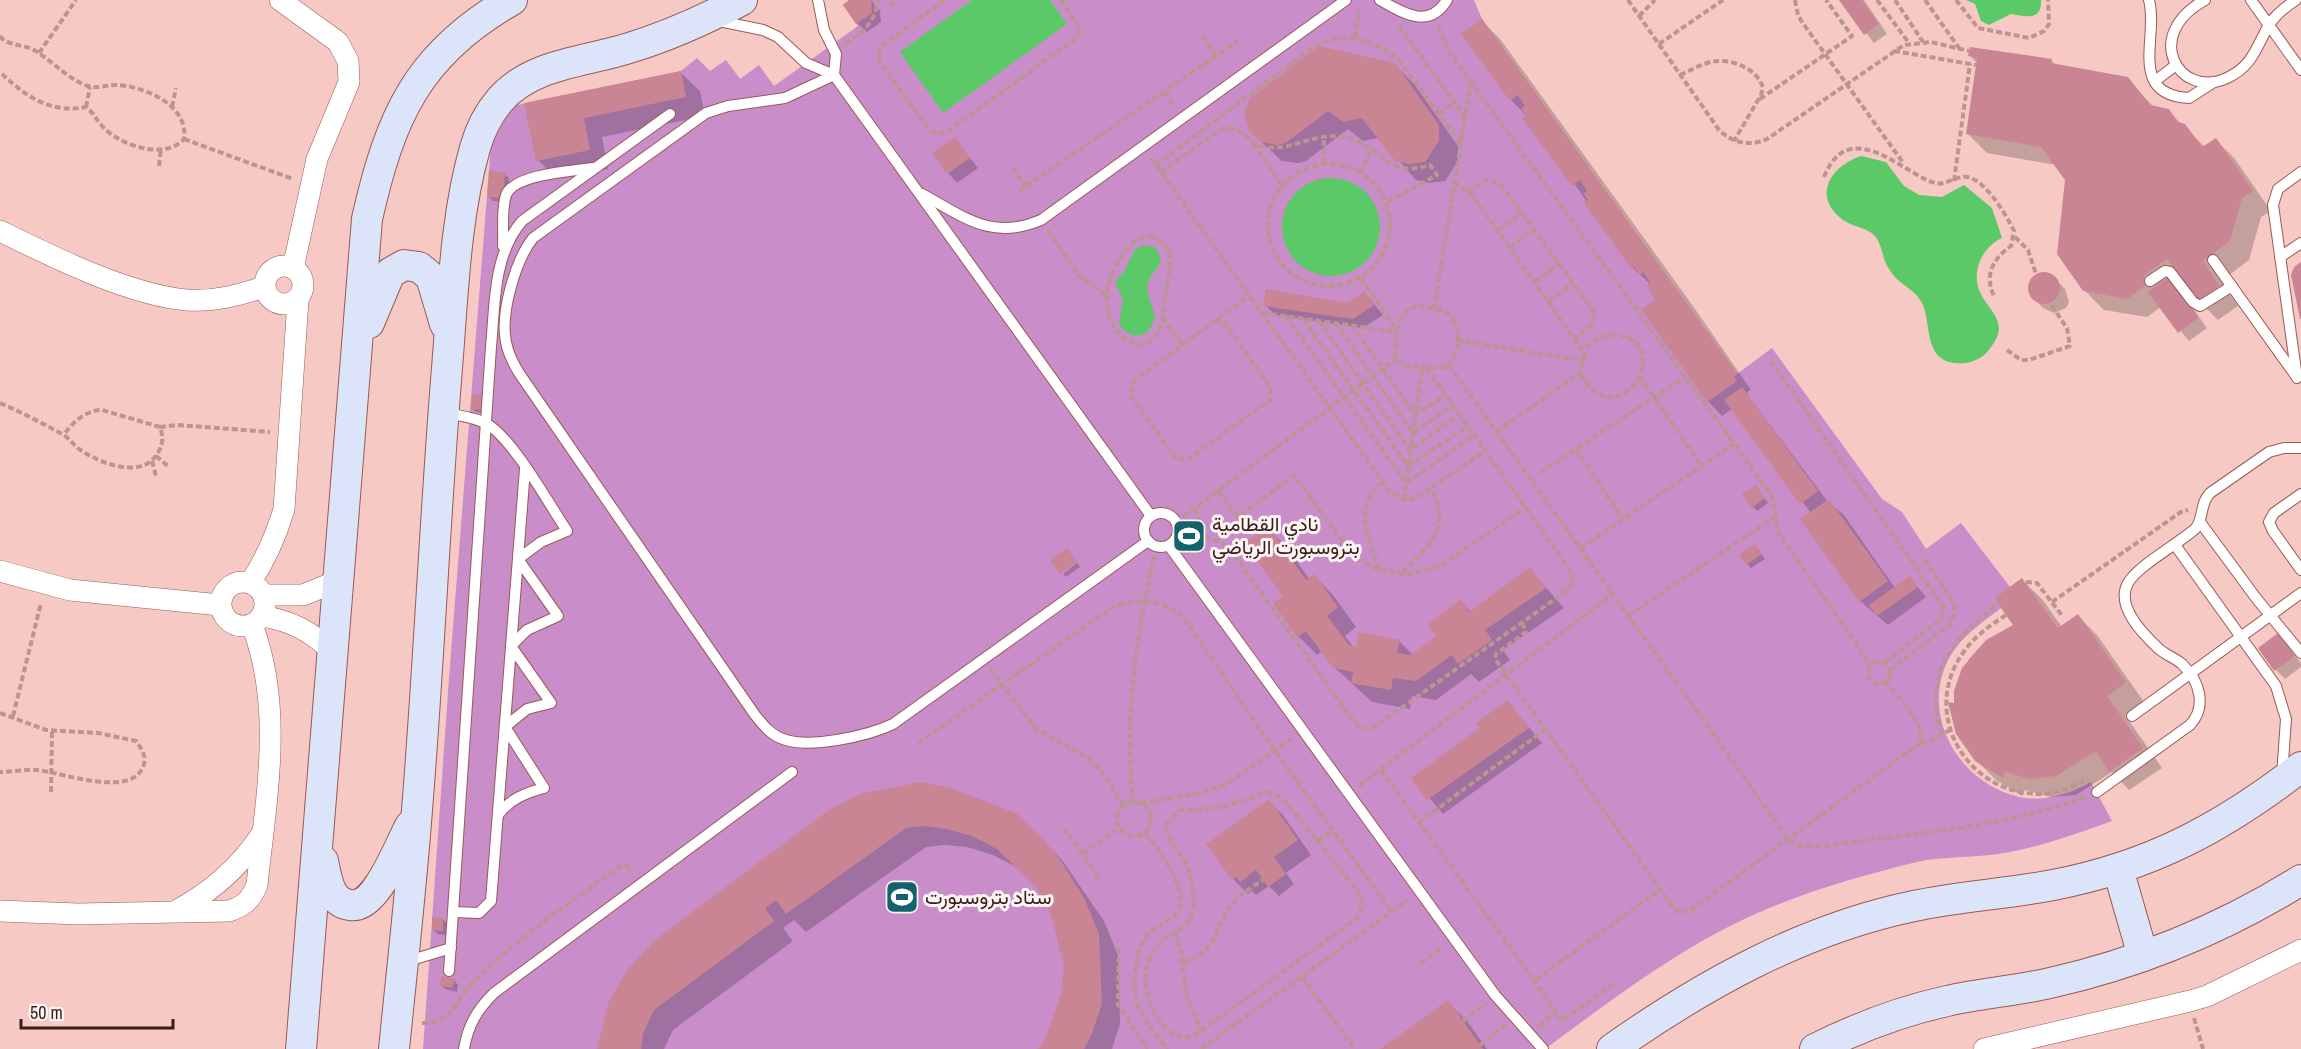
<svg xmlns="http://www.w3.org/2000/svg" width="2301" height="1049" viewBox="0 0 2301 1049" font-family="'Archivo Narrow',Vazirmatn,sans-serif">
  <rect width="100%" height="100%" fill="#f6c9c4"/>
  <path fill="#c98dca" d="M849,0H1474L1482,19L1737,374L1772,348L1882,499L1902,512L1926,549L1961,523L2010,587L1994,598L2001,608C1983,622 1963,635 1951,655C1916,714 1961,788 2025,798C2048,801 2071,793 2091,782L2112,821C2076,834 2037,848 1998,854C1971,858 1944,856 1917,862C1864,875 1810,890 1760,912C1683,945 1613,999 1545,1049H423L449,678L492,132L513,106L681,71L697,58L710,71L726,60L740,79L759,65L774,86L858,26L843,5Z"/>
  <g fill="#5bc967">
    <polygon points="972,0 1050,0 1067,24 943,113 900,52"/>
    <path d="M1966,0H2041C2042,22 2025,16 2011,14L1989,25L1981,21L1975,4Z"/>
    <path d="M1861,156L1886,162L1904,186L1919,195L1942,197L1964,185L1992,208L2002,238C1984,246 1973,267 1978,287C1985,310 2012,320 1991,347C1985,356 1976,362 1965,363C1917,367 1936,317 1918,297C1909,286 1898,284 1889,269C1882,259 1883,246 1875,236C1866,227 1853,227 1843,220C1811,196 1831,166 1861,156Z"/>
    <circle cx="1331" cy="227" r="49"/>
    <path d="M1145,245L1156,248L1161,259C1159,268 1153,272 1149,280C1143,295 1154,304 1155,318L1148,332C1136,339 1126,335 1119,324L1123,300L1115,282L1125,270L1135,249Z"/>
  </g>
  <g fill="#0003">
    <polygon points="852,0 871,0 880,11 881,22 867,32 857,23"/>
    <polygon points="1841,0 1864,0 1887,34 1874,43"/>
    <polygon points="1482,21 1501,40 1693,306 1751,390 1747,392 1749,397 1828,502 1844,515 1895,588 1910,578 1926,597 1888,625 1860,601 1811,513 1732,409 1722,416 1708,401 1650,284 1633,268 1527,116 1511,100"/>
    <polygon points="1970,56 2051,60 2057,66 2127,79 2154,107 2168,111 2205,147 2216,140 2235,159 2271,211 2261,217 2249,260 2221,281 2238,306 2218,320 2199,301 2178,288 2207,328 2189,341 2161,307 2147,317 2104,310 2084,290 2067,180 2056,165 1987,153 1967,133 1978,64"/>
    <polygon points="1394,64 1414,84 1458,146 1458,161 1445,181 1429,183 1416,180 1379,138 1363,141 1348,129 1306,161 1299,163 1282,161 1250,131"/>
    <polygon points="680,72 700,91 705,116 602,137 608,169 557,179 538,160 526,104"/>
    <polygon points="955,139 978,168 957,183 948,173"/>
    <polygon points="504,174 509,178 507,202 493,201 489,197"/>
    <polygon points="2043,274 2055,279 2065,289 2069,302 2066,308 2054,313 2043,308 2033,298 2030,285 2032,280"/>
    <polygon points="1365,293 1383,315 1363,328 1275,315 1265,305 1348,305"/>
    <polygon points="473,396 486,413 476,412 472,408"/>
    <polygon points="1756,486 1768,503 1757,511 1753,507"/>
    <polygon points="1267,528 1287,547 1309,579 1314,576 1333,595 1356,627 1345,636 1354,648 1399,641 1413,655 1438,636 1461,601 1471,612 1530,569 1564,608 1503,650 1510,660 1479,682 1471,674 1436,700 1412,696 1410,709 1372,702 1334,667 1323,651 1317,655 1298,636"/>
    <polygon points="1759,550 1765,559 1751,568 1747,564"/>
    <polygon points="1077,563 1080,567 1066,577 1063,574"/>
    <polygon points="2022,580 2042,599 2062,627 2078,616 2097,635 2144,702 2125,715 2162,768 2129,790 2112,772 2076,795 2051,797 2025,790 2022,796 1996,780 1976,760 1955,705 1958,680 1969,659 1977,650 1987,641 2016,626"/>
    <polygon points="2278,635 2301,663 2301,667 2285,679 2276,670"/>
    <polygon points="1508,702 1542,743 1443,814 1413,778 1481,729"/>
    <polygon points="1268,801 1283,815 1311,855 1286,873 1294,884 1279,896 1269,886 1256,895 1252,891 1248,894 1233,879 1208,844"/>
    <polygon points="830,811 1042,840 1062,860 1104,921 1118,955 1120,1024 1112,1049 1040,1049 1043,1046 1062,994 1065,966 1053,914 1037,886 1018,868 993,855 967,847 945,845 926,847 806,932 794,920 783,928 793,941 673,1030 664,1049 599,1049"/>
    <polygon points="443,919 447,924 446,935 438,934 433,930"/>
    <polygon points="454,980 458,985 457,992 445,989 441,984"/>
    <polygon points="1447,1002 1467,1021 1487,1049 1382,1049"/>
  </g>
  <g fill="#ca8594">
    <polygon points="849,0 871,0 872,13 856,24 843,5"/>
    <polygon points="1839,0 1862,0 1879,24 1864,35"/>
    <polygon points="1482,19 1737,374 1734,377 1737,381 1707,402 1641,309 1655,300 1647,285 1650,282 1643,272 1640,275 1634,267 1632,269 1584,203 1588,200 1583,193 1587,191 1580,180 1572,186 1522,118 1526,115 1521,108 1525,106 1518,95 1510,101 1461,34"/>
    <polygon points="1319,46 1395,63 1439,125 1439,141 1425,162 1409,164 1395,161 1362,118 1343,122 1328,111 1287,142 1278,145 1262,142 1249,132 1244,112 1250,98"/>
    <polygon points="1970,47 2052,59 2051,63 2128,77 2150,105 2169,109 2178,122 2185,124 2202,147 2216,138 2253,191 2242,198 2230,241 2203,261 2219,286 2198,302 2167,259 2143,276 2148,283 2127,299 2083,291 2057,254 2065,180 2041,147 1966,134 1977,58 1968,56"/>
    <polygon points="681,71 686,97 584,118 590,150 536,161 524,103"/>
    <polygon points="955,137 970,158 947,174 932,153"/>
    <polygon points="489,171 505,172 503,198 487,197"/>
    <polygon points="2301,262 2301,319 2300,319 2291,275 2294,267"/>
    <circle cx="2044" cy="288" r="16"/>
    <polygon points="2168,277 2199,317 2178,333 2148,292"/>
    <polygon points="1266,289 1348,303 1365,291 1374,305 1353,319 1263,306"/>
    <polygon points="1742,387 1818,491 1800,504 1724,400"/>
    <polygon points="472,394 483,395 482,410 471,409"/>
    <polygon points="1756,485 1765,498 1752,508 1742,494"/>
    <polygon points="1829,499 1888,581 1859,602 1800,519"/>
    <polygon points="1268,526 1306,580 1314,574 1338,607 1327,616 1349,645 1356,647 1359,632 1400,640 1397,653 1410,655 1436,636 1428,624 1461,599 1469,612 1530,567 1546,588 1485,630 1492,640 1458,664 1452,655 1416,681 1393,678 1391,690 1351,683 1353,672 1333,668 1306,631 1297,637 1273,603 1283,596 1244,543"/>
    <polygon points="1755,544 1762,554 1746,565 1739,555"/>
    <polygon points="1067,548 1077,562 1060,574 1050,560"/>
    <polygon points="1910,576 1918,587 1877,616 1869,605"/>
    <polygon points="2022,578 2058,628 2078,614 2126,682 2107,696 2143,748 2109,772 2096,751 2056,776 2030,779 2005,772 2003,778 1975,761 1956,734 1948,702 1954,703 1954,691 1962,668 1986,640 2013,625 1994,598"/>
    <polygon points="2278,633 2295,656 2274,671 2258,648"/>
    <polygon points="1508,700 1529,728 1427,800 1411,778 1479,728 1476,723"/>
    <polygon points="921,782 951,788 1016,813 1043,839 1061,861 1085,900 1099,934 1102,1004 1092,1033 1084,1049 1037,1049 1042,1045 1053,1018 1061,993 1064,966 1051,914 1036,887 997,849 972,836 946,829 925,826 906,828 786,914 776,900 765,908 774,921 654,1010 643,1034 641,1049 597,1049 609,1001 627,970 655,940 829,810 859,794"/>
    <polygon points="1269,799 1298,840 1274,857 1286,874 1268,887 1256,870 1240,882 1237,877 1232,880 1206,844"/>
    <polygon points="432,917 443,918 443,931 432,930"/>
    <polygon points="442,976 455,979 452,988 439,985"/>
    <polygon points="1448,1000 1483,1049 1380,1049"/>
  </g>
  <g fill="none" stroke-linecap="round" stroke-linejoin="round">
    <g stroke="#9a5954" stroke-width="12">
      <g id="lane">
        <path d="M818,0L824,30L836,54L834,75L785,98L728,106L706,113L533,238C515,261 500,314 506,342C508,354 513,363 519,373L755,715C763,725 771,735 783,739C809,749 868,736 893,724L1148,541"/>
        <path d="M1380,0C1403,13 1429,30 1447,0"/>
        <path d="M2149,0C2159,36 2127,95 2189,98L2214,82"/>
        <path d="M2205,0C2141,35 2179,100 2227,78C2253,66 2256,47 2269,25C2276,14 2285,7 2296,0"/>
        <polyline points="2251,0 2301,70"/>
        <polyline points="719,21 763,30 778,37 806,63 834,75 1151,516"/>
        <polyline points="2155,81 2176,65"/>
        <path d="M922,194C964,217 992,241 1041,220L1346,0"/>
        <path d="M503,246C504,230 501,210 506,195C514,174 573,171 593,168"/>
        <polyline points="2280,257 2301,243"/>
        <polyline points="2213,260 2296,376"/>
        <polyline points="2150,281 2165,271 2170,272 2193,302 2200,306 2232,286"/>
        <polyline points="2297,378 2273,205 2278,189 2301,172"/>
        <path d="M447,413C459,416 475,417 487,424C513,439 549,504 567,531L541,542L518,559L558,616L527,630L511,646L551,703L527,709L505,727L544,788C525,793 510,799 498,815"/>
        <polyline points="2301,494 2274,513 2269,522 2273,531 2301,570"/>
        <circle cx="1161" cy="530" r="17"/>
        <polyline points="2200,522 2256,598 2301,653"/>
        <polyline points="2175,545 2276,686 2286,719 2282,776"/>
        <polyline points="1169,546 1495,995 1543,1049"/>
        <polyline points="2132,716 2301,593"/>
        <path d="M2097,792L2190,725C2207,707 2200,681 2182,664C2175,658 2166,655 2159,649C2143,634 2115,606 2128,583C2137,566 2180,543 2196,528C2204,517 2200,503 2210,493L2269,452L2284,448H2301"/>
        <polyline points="454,912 479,913 491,901 525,469"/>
        <polyline points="405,962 451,948"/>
        <path d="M449,971L491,347C495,305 493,255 522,221L670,114"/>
        <path d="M464,1049C468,1025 477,1010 494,993L792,772"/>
      </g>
    </g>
    <g stroke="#9a5954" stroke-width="22">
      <g id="street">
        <polyline points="280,0 338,42 348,61 349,82 317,159 293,268"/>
        <path d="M0,231C53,257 129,295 187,300C214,302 239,295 264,287"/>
        <circle cx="284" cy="285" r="19"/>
        <polyline points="0,571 70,590 220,605"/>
        <circle cx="243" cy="604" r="22"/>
        <path d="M250,583C266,559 276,536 284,509L298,300"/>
        <polyline points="264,595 303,595 340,580"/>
        <path d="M262,616C292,621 312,632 334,653"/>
        <path d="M0,911L78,914L229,911C244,906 251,900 257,885C266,799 284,708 252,625"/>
        <path d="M176,911C211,892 239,868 261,835"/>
        <polyline points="1984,1049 2190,1001 2207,996 2301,950"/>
      </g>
    </g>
    <g stroke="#9a5954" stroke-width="32">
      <g id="secondary">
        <polyline points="369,323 390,273 404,265 419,267 431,277 445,324"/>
        <path d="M323,861C327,879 329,902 350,905C376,910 399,846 410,826"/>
        <polyline points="2118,869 2143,956"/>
        <path d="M301,1049L367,219C390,117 417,54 512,0"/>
        <path d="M394,1049C402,969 411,890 417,810C429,663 435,515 447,368C453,296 455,218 475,148C480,130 488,114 500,100C532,63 586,62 629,48C669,36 706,19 742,0"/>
        <path d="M1612,1049C1703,985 1803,929 1914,906C1960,896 2007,894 2053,885C2152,866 2223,827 2301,767"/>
        <path d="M1815,1049C1857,1028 1902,1011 1947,1001C1981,993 2016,991 2050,983C2139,963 2224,928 2301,880"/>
      </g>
    </g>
    <g stroke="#bc9490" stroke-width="4" stroke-dasharray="6 3" stroke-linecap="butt">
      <polyline points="945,0 883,45 879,53 880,62 928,128 936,134 947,132 1078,37 1079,27 1061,0"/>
      <path d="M1628,0L1719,130C1733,143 1749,147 1767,139L1904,45L1931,42L1969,51"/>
      <polyline points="1795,0 1798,15 1802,22 1904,164"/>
      <polyline points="1877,0 1909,43"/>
      <polyline points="1895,0 1923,42"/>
      <polyline points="1925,0 1959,48"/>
      <polyline points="1956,0 1978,28 2029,38 2044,31 2049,24 2048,0"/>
      <polyline points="890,5 898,0"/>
      <polyline points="1639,16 1655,0"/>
      <polyline points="1399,26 1465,117"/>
      <polyline points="1438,26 1450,53 1772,496 1778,532 1871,665"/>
      <path d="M0,36C7,46 23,44 34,50C53,61 67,79 88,86C97,89 106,85 116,85C144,86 189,105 184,139C164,161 119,145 102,126C96,119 93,112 86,107C50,114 25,96 0,72"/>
      <polyline points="1203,36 1216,57"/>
      <polyline points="1355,38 1359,9"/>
      <path d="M845,44C863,32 875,23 878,0"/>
      <polyline points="1659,44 1723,0"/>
      <polyline points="1894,51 1976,65"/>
      <polyline points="39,53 76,0"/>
      <path d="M1680,75C1689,71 1698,66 1707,63C1727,56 1757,67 1763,88L1761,95L1734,141"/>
      <polyline points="1164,92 1175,108"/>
      <polyline points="1760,99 1852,36 1826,0"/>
      <polyline points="86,107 90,87"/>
      <polyline points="172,107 176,88"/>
      <polyline points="1439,114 1454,102"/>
      <polyline points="184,139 293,179"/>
      <polyline points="1253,143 1282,185"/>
      <polyline points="1151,158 1390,492 1404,500 1415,499 1486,450"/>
      <polyline points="1323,164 1324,136"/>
      <circle cx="1329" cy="225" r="61"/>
      <path d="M1156,165L1313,47C1344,30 1374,39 1399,61L1461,143"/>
      <polyline points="159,166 161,148"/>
      <polyline points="1013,167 1026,187"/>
      <path d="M1161,172L1221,129C1243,124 1247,145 1266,147C1292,151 1314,132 1343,137C1381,143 1385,180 1430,165L1437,175L1386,203"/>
      <polyline points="1361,174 1371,149"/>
      <path d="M1824,177C1847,119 1895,165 1927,180C1943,188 1947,180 1962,177C1982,173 2007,216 2014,231L2011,246C1993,259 1984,274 1994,296"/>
      <polyline points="1954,181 1970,64"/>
      <polyline points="1454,182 1473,196 1585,354 1579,374 1497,431"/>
      <polyline points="1019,191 1238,41"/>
      <polyline points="1468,191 1485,180 1498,183 1503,187 1594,312 1592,325 1575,338"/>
      <polyline points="1048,230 1079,276 1107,296"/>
      <polyline points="1498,231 1522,213"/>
      <path d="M1150,236L1165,244L1169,252C1171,267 1167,283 1165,297C1164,306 1164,316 1161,325C1145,373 1083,323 1117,264C1125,250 1134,237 1150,236Z"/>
      <polyline points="2015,237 2028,250 2036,274"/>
      <polyline points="1510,247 1534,229"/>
      <polyline points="1361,278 1397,331"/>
      <polyline points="1535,282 1559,264"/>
      <polyline points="1549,301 1573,283"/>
      <path d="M1419,306C1428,308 1440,308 1447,313C1463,324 1461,359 1444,368L1406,367L1396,359C1393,340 1397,308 1419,306Z"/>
      <polyline points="1434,309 1471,82"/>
      <polyline points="1262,313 1398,332"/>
      <polyline points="1286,316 1406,483 1475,435"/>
      <polyline points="1163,318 1182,345"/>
      <polyline points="1303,319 1408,466 1468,426"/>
      <polyline points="1215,320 1225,323 1271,388 1270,400 1189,459 1176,459 1130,395 1135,380 1249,296"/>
      <polyline points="1319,321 1410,450 1460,414"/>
      <polyline points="1336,323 1413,433 1453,405"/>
      <polyline points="1352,325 1415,415 1446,395"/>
      <polyline points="1457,340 1585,361"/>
      <polyline points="2007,350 2021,360 2029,360 2070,346 2067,328 2050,303"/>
      <polyline points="1771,361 1943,606 1941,619 1884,663"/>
      <path d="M1449,365L1789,840L1797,845L1815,847C1905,834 1999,829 2085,797"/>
      <path d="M1580,374C1620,440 1674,345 1621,336C1605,333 1594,339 1584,350"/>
      <polyline points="1640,377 1702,466"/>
      <path d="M0,403C21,412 42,423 62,434C69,438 73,444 79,449C98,462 137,479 155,457C163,447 164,438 160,427L102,410C87,410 72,422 64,435"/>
      <polyline points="160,427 178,425 270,432"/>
      <polyline points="1576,449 1623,519"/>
      <polyline points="156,456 168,466"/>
      <polyline points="152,461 156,476"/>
      <polyline points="1540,473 1685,377"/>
      <polyline points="1218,491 1238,517 1294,475 1354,557 1374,568 1407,575 1440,566 1526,507"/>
      <polyline points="1404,500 1422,369"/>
      <polyline points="1195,508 1200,535"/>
      <polyline points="1176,522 1396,359"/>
      <polyline points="1179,528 1220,542 1229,548 1354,722 1360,728 1373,728 1565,592 1573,583 1570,570 1427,369"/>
      <polyline points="1581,548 1734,444"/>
      <path d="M1379,569C1369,538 1351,505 1383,482"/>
      <path d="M1402,573C1427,547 1454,527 1431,489"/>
      <polyline points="2026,582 2037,583 2063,617"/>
      <polyline points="2052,602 2181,512 2188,510"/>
      <polyline points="1629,615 1775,517"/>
      <path d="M2006,615C1991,625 1976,635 1965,650C1918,712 1966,794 2040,794C2058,794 2072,787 2088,779"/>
      <path d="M1522,623L1526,632L1496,654L1495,659L1676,911L1681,913L1691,910L1920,743C1927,724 1897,697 1886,682"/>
      <circle cx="1879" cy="673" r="11"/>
      <polyline points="990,669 1036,729 1090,759 1100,769 1124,805"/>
      <path d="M1890,670L1950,624C1955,615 1956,608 1951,598L1922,556"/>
      <path d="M0,713L46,730L98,733L136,741C142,749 147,757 143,767C130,798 63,773 38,770C25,769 12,772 0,772"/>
      <polyline points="13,716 41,603"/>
      <path d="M1942,734C1922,672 1953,640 1998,603"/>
      <path d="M918,743L1110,609C1135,597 1163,598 1184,618L1275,751L1392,912"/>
      <polyline points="1921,743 1929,742 1950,730"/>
      <polyline points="1381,770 1533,979 1537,979 1661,889"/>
      <polyline points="1359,786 1613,594"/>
      <polyline points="51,792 52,731"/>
      <path d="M1267,792L1280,796L1286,802L1356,889C1363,899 1363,908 1357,918L1197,1034C1187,1039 1176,1039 1168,1030C1143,1004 1134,962 1167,937C1178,929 1192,925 1193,908C1194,895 1192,880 1188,868C1182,853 1164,839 1167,823L1179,811L1223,807Z"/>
      <circle cx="1134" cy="819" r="17"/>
      <path d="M1133,802C1124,715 1136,640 1154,556"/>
      <polyline points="1141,803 1199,793 1225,785 1291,739"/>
      <polyline points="1418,823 1546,729"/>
      <path d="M1145,833C1158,848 1185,885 1180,906C1176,920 1159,924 1149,933C1135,947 1131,990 1139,1008C1145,1021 1158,1038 1168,1049"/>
      <polyline points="1063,834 1066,831 1098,876 1095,879"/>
      <polyline points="1317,841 1333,831"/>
      <polyline points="1083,854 1119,828"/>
      <polyline points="1175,932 1181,952 1186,995 1201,1031"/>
      <polyline points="1119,948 1118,1005 1148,1049"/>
      <path d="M1182,962C1218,953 1212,931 1230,907C1238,895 1251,888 1263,880"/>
      <polyline points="1421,963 1444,946"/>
      <polyline points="1302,977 1355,1049"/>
      <polyline points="1533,979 1562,1021 1614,984"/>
      <polyline points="2194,1018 2203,1049"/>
      <polyline points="1463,1021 1486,1003"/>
      <path d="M422,1023C451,1025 457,998 475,980C519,937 569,903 619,867L626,865L633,872"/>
      <polyline points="1539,1026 1555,1014"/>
      <polyline points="1480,1045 1506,1025"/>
      <polyline points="1201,1049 1408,900"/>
    </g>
    <use href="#lane" stroke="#fff" stroke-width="10"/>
    <use href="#street" stroke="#fff" stroke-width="21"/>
    <use href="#secondary" stroke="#dbe4f9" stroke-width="30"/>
  </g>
  <defs>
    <g id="stadium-square" transform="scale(1.725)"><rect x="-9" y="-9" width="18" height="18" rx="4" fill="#14626b" stroke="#fcf4f3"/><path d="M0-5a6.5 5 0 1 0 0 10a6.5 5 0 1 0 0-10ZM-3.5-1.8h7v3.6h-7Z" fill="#fff"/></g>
  </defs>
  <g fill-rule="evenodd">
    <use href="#stadium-square" x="1189" y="536"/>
    <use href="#stadium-square" x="902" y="897"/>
  </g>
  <g text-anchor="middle" stroke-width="6" stroke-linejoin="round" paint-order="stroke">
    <g font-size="20" fill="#381d1b" stroke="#fcf4f3" text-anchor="start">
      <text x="1212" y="531">نادي القطامية<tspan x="1212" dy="23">بتروسبورت الرياضي</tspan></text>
      <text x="925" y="904">ستاد بتروسبورت</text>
    </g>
  </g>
  <path d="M21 1019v9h152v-9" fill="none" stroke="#381d1b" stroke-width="3"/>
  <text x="30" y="1019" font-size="18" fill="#381d1b" stroke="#fcf4f3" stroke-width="4.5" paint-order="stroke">50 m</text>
</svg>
